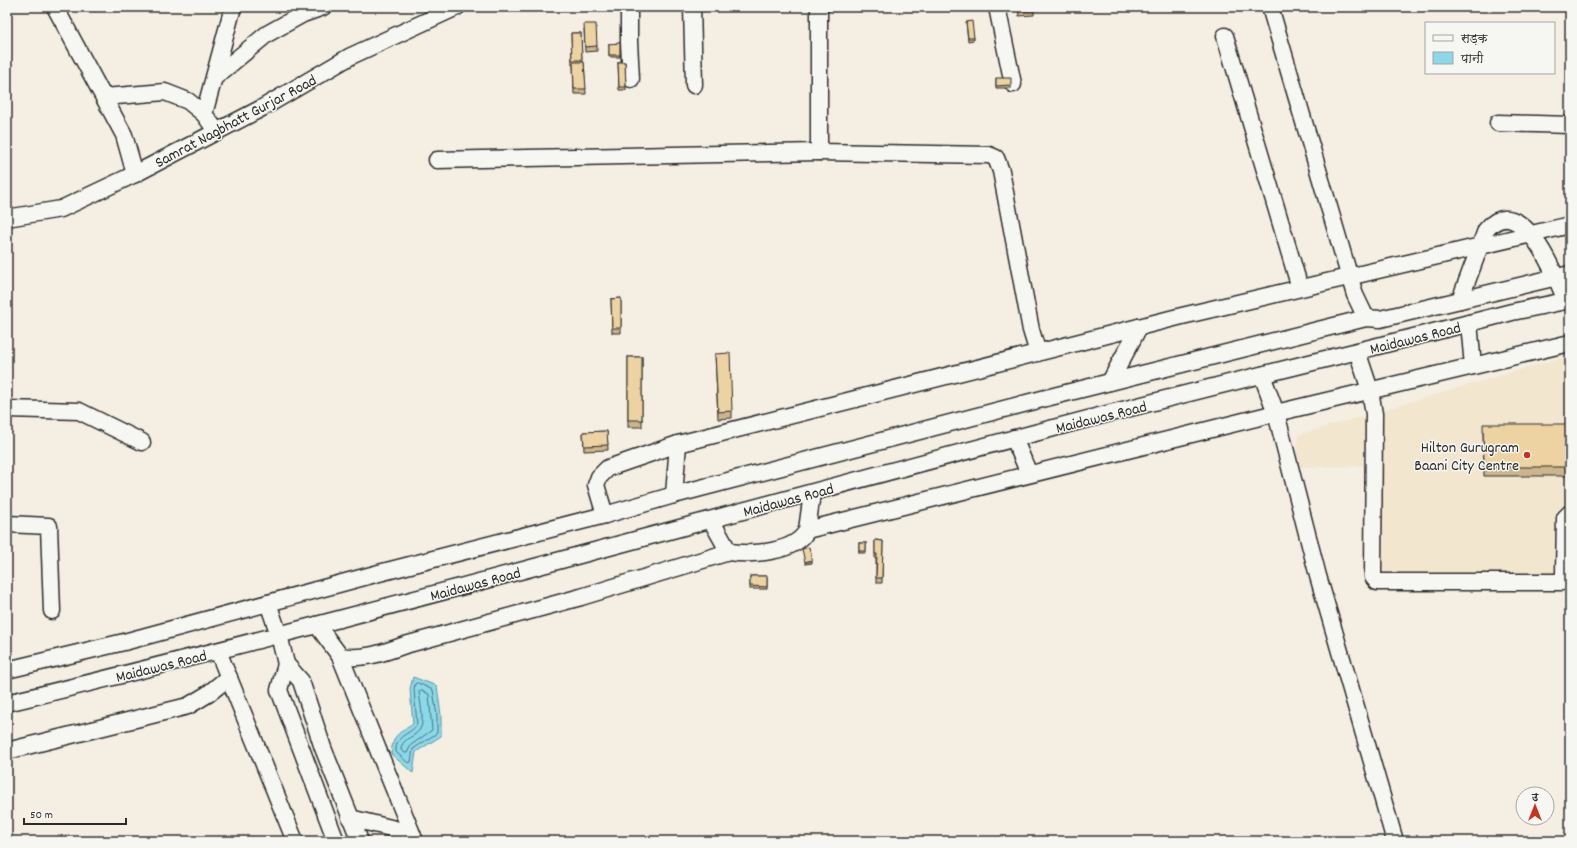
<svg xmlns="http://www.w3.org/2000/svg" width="1577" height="848" viewBox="0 0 1577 848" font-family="Dekko,'Playpen Sans Deva',sans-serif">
  <rect width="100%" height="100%" fill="#f4efe2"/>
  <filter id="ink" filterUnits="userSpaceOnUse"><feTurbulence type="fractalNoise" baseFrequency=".025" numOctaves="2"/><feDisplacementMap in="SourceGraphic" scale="8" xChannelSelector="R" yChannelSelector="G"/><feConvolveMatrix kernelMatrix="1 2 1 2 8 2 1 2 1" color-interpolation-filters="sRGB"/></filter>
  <g filter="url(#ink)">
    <polygon fill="#f2e6cf" points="1570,355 1570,590 1366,588 1366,466 1296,467 1298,435"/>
    <path fill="#8bd8ea" stroke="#65939e" d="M413,677L437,686L441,715V736L416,752L413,773L391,754C393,734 398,734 413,724L410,689Z"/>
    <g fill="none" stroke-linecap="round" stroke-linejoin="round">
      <g stroke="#517077" stroke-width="1">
        <path d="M418,683L433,690L437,716V733L413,749L411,762L408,763L396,752C395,735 408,736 417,725L414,689L415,684Z"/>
        <path d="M421,690L429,694L432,730L411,745L407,753H405L401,750C401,737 417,738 421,727C424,720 420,700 419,692Z"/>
      </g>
      <g stroke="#2b2b2b" stroke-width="19">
        <g id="minor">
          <polyline points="55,7 124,135 135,174"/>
          <polyline points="629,7 629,42 631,79"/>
          <polyline points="692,7 694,85"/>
          <polyline points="997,7 1013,84"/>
          <polyline points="1270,7 1347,268 1355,295 1366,318"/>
          <polyline points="1225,36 1300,288"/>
          <polyline points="215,77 267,34 303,14 323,7"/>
          <polyline points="104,97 165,92 188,101 204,114"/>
          <polyline points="1498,123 1570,125"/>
          <polyline points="217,132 204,114 233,7"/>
          <polyline points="819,152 989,155 996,158 1001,171 1031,330 1038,353"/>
          <polyline points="437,160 819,152 819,7"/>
          <polyline points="7,218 61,209 135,174 262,108 351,56 457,7"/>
          <path d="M1460,300L1486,230C1521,188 1556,276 1566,301"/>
          <polyline points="1469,323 1473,366"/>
          <polyline points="1357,351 1370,390 1374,414 1373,577 1377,582 1562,582 1564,574 1565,518 1570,513"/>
          <polyline points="1262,375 1276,413 1318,576 1395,841"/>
          <polyline points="1110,382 1139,327"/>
          <polyline points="7,409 79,411 142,442"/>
          <polyline points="1014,438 1029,474"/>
          <polyline points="674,495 678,444"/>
          <polyline points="605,515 596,485 599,477 608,468 678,444 1182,316 1570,225"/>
          <polyline points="711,520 729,552"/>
          <polyline points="7,524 49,526 52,611"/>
          <polyline points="807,530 812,493"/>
          <polyline points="268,603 279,635 286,664 301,681 323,748 360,841"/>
          <path d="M317,625L340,656C363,660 383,653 405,645L581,597L729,552C752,555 796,553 807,530L1276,413L1570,343"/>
          <polyline points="218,651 295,841"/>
          <polyline points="340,656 415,841"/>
          <polyline points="286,664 279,690 336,841"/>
          <polyline points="7,670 124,642 379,573 605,515 674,495 1046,398 1366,318 1380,319 1570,274"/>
          <path d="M7,703C356,619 702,520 1050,429C1203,388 1358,352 1512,312L1570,300"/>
          <polyline points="7,751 188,706 208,694 229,677"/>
          <polyline points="350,818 411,833"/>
        </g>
      </g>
      <use href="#minor" stroke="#f6f6f2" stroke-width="16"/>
    </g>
    <g fill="#ccb58b" stroke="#2b2b2b">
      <polygon points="637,7 654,7 654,9 637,10"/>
      <polygon points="1018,7 1034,7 1034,15 1019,16"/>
      <polygon points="966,22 974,38 974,40 968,41"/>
      <polygon points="584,29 597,46 597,51 585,52"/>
      <polygon points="571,33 581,33 582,62 584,62 586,94 574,94 573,65 572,65"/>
      <polygon points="620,43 620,57 609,57 609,44"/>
      <polygon points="618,62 625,62 626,90 619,90"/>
      <polygon points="996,78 1011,85 1011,88 996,88"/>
      <polygon points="621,298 621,333 612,333 611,299"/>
      <polygon points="715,354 732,411 732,418 718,419"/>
      <rect x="628" y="357" width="14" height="70"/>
      <polygon points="1570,424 1570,476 1484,476 1483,433"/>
      <polygon points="607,431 608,450 584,451 583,432"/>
      <polygon points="875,540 883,541 882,583 876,583 876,559 875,559"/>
      <rect x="859" y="543" width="7" height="10"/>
      <rect x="750" y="576" width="17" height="13"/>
    </g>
    <polygon fill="#a69371" stroke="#2b2b2b" points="812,560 812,563 805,564 805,562"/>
    <g fill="#edd2a2" stroke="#2b2b2b">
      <polygon points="1019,7 1034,7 1034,10 1019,11"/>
      <polygon points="972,21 974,38 968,38 966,22"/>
      <polygon points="584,24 596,24 597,46 585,47"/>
      <polygon points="571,33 581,33 582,60 572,60"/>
      <polygon points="620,43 620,55 609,55 609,44"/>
      <polygon points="573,62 584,62 586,89 574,89"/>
      <polygon points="618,62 625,62 626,87 619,87"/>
      <polygon points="996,78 1011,78 1011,85 996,86"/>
      <polygon points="621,298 621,328 612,328 611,299"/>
      <polygon points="730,353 732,411 718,412 715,354"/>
      <rect x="628" y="357" width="14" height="63"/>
      <polygon points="1483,424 1570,424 1570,467 1484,467"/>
      <polygon points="607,431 608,445 584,446 583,432"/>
      <polygon points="875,540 883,541 882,578 876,578 877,554 875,554"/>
      <rect x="859" y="543" width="7" height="8"/>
      <polygon points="809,547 812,560 805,562 802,549"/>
      <polygon points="750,576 767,576 767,587 750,586"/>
    </g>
  </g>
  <circle fill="#c8321e" stroke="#f6f6f2" stroke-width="1.5" cx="1527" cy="455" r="4"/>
  <g text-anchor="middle" stroke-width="3" stroke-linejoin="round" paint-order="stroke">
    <g font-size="16" fill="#2b2b2b" stroke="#f6f6f2">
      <text transform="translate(235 120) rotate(-28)" y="6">Samrat Nagbhatt Gurjar Road</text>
      <text transform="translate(1415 337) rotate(-14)" y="6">Maidawas Road</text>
      <text transform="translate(1101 416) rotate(-14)" y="6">Maidawas Road</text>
      <text transform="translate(788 499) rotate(-15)" y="6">Maidawas Road</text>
      <text transform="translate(475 583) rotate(-15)" y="6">Maidawas Road</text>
      <text transform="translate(161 665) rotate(-14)" y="6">Maidawas Road</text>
    </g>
    <g font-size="16" fill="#2b2b2b" stroke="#f6f6f2" text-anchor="end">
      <text x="1519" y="452">Hilton Gurugram<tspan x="1519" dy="18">Baani City Centre</tspan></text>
    </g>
  </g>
  <rect width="1577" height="848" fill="none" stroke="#f6f6f2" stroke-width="24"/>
  <rect x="12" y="12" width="1553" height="824" fill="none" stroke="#2b2b2b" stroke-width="1.5" filter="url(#ink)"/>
  <rect x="1425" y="22" width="130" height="52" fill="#f6f6f2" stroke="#a5a5a2"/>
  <rect x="1433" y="35" width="20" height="6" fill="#f6f6f2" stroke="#a5a5a2"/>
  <text x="1461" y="42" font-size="12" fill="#2b2b2b">सड़क</text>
  <rect x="1433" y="52" width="20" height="12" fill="#8bd8ea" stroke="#a5a5a2"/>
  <text x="1461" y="62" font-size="12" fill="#2b2b2b">पानी</text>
  <g transform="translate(1535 806)"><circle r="19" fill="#f6f6f2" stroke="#a5a5a2"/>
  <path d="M0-3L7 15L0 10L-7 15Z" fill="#c8321e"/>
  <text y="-6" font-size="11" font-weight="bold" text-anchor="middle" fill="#2b2b2b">उ</text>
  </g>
  <path d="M24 818v6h102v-6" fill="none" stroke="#2b2b2b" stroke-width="2"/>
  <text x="30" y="818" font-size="12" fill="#2b2b2b" stroke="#f6f6f2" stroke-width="3" paint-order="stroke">50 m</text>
</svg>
